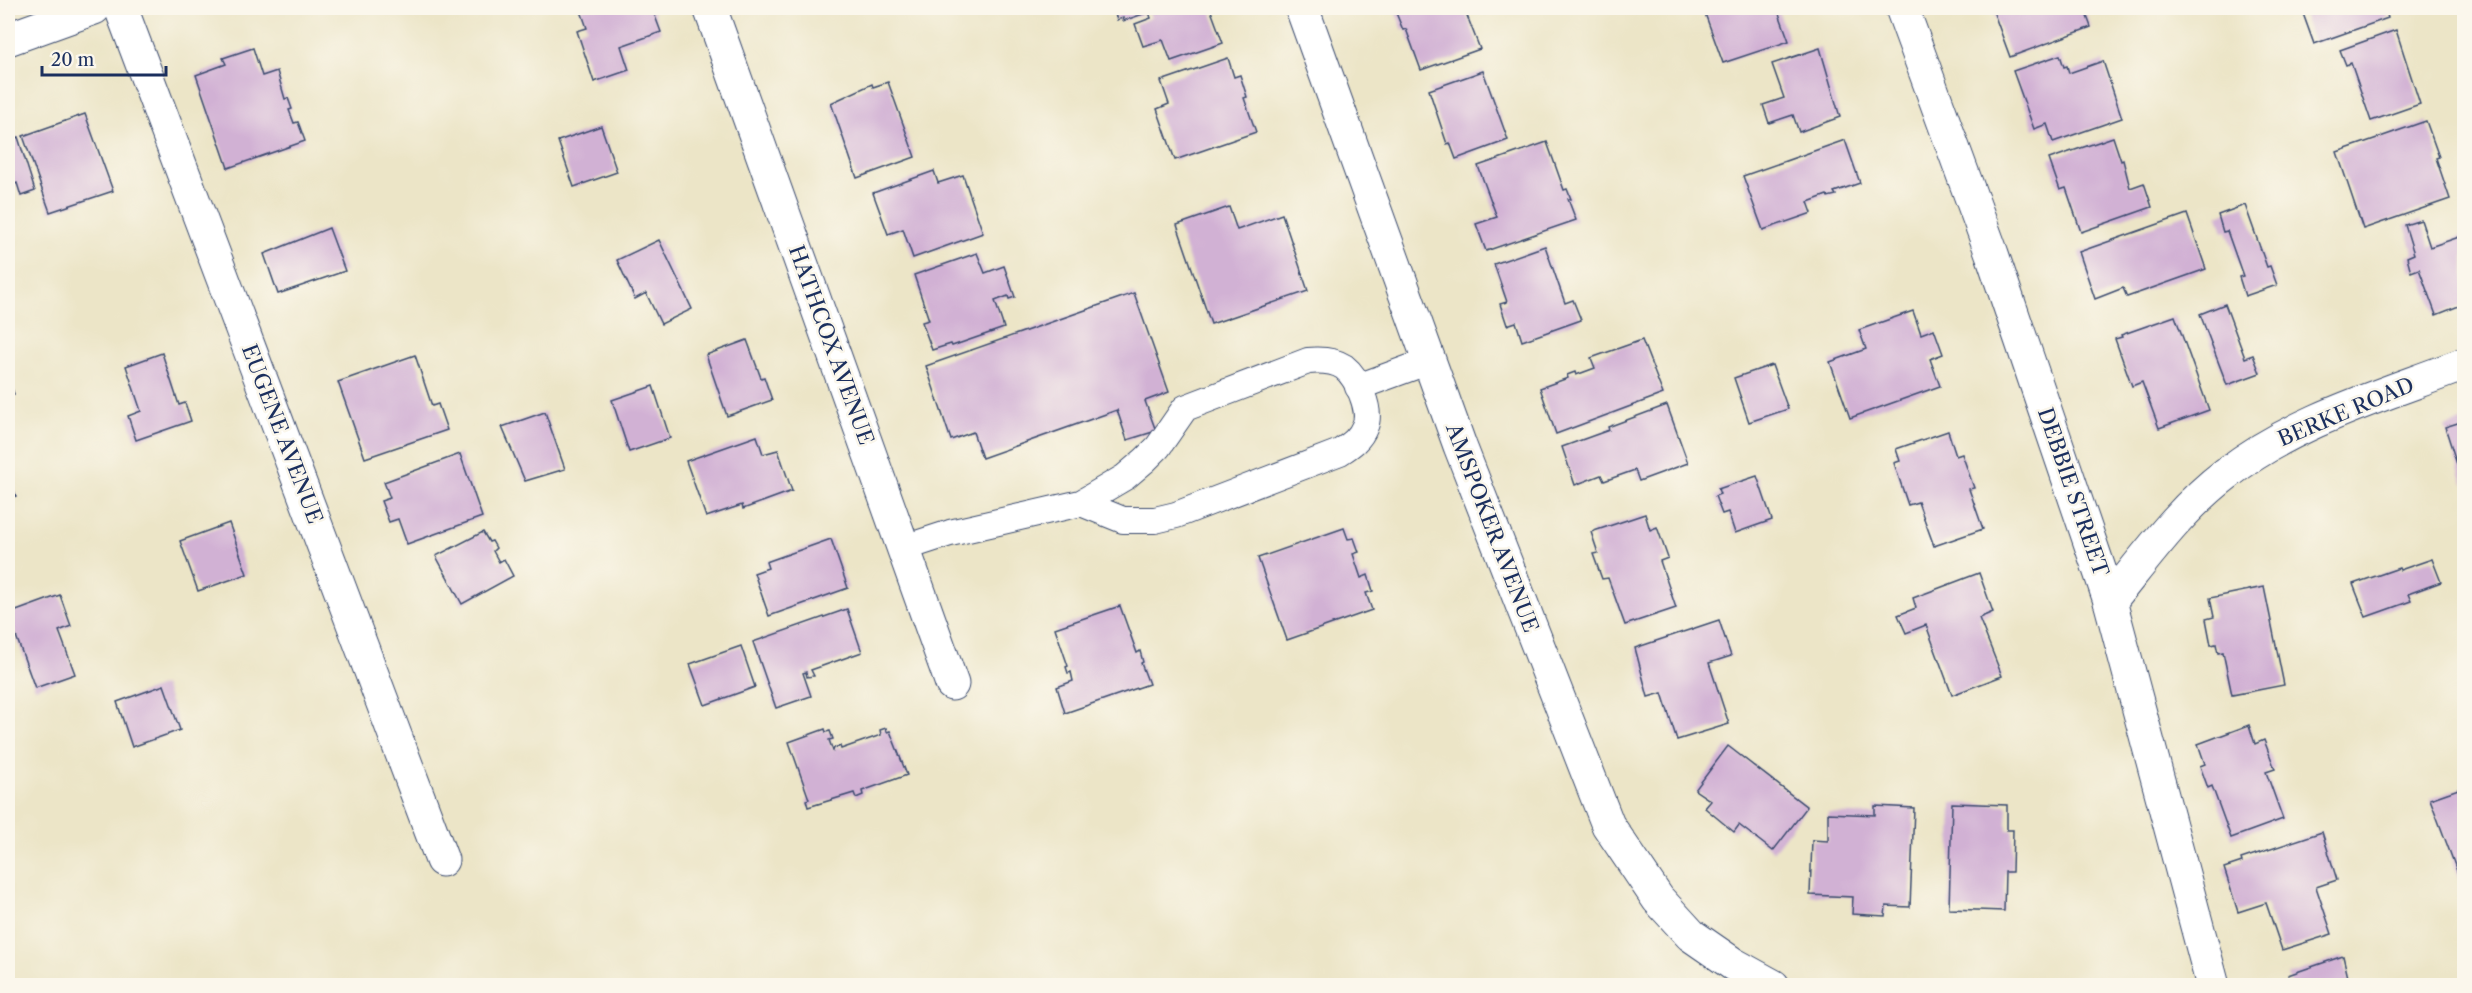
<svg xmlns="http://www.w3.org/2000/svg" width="2472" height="993" viewBox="0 0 2472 993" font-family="'Libre Caslon Text',serif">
  <rect width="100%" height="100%" fill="#fbf7ec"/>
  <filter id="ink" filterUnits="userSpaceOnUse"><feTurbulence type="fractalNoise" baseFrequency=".0167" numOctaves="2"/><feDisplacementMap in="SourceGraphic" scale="12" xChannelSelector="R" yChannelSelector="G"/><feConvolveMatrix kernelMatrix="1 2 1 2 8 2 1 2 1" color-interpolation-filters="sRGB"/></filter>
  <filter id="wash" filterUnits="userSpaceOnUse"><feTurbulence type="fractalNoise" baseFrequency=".008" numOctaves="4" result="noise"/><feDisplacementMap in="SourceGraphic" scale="24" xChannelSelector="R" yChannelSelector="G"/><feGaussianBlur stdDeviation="1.35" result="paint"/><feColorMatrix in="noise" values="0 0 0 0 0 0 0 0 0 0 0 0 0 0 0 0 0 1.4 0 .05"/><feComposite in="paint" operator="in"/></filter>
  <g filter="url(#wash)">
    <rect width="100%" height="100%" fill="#ece5c7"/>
    <g id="blocks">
      <g fill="#d1b1d4">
        <polygon points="580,8 652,8 661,32 621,46 629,70 594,82 577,31 587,28"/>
        <polygon points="1113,8 1210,8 1223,43 1171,61 1163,40 1143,46 1135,24 1151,18 1149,12 1123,21 1123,18 1117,20"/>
        <polygon points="1394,8 1468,8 1470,12 1466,13 1480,49 1421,70 1406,29 1403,30"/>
        <polygon points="1703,8 1777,8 1789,41 1723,63"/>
        <polygon points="1992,8 2084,8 2091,27 2010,57"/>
        <polygon points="2301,8 2385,8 2388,18 2314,44"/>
        <polygon points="2396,30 2420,104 2371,121 2351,63 2346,65 2340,50"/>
        <polygon points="253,48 262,76 277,71 285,99 288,98 292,109 289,110 294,123 298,122 305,141 228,168 196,75 226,64 223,58"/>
        <polygon points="1820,48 1840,117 1799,132 1793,115 1769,123 1763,105 1784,98 1772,64"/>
        <polygon points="2060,55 2064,67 2067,66 2069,73 2103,61 2122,118 2053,142 2047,124 2034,129 2013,71"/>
        <polygon points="1228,58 1234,77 1240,75 1247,97 1244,98 1256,132 1175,160 1157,109 1169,104 1161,81"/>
        <polygon points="1483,71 1508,140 1456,159 1450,143 1447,144 1429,90"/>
        <polygon points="888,82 915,157 857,178 831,103 872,84 873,87"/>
        <polygon points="85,114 113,191 50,212 23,136"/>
        <polygon points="2426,121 2439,157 2436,158 2450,199 2363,229 2337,152"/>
        <polygon points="601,126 617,172 574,187 558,141"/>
        <polygon points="18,137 35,191 21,196 17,183 8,187 8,141"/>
        <polygon points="2113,137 2121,161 2123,160 2130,188 2144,183 2152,207 2081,232 2066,188 2060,190 2049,159"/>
        <polygon points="1845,140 1860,183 1834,192 1836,195 1828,197 1827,195 1808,202 1812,213 1763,230 1743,176"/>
        <polygon points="1547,142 1564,190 1567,189 1571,199 1568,199 1576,220 1486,251 1476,224 1497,217 1478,166"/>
        <polygon points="934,171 938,183 963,175 983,233 913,258 903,229 888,234 873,193"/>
        <polygon points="2245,205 2267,267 2270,266 2277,285 2245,296 2239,277 2243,276 2227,231 2223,232 2218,215"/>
        <polygon points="1229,207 1237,230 1282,214 1308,291 1211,324 1177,225"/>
        <polygon points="2187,214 2206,269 2127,297 2123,288 2095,299 2079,252"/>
        <polygon points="2421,220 2430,247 2462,236 2464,244 2464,304 2436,315 2419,269 2411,272 2407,257 2414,254 2405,225"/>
        <polygon points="329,228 345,271 278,294 264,254"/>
        <polygon points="659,240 692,309 661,324 646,293 635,299 617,260"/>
        <polygon points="1545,246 1565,303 1573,300 1581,320 1522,341 1516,322 1507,325 1500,304 1507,302 1494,264"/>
        <polygon points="977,253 985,273 1004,266 1015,297 1009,299 1008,296 995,301 1004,328 952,346 951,344 932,350 922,322 929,320 914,275"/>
        <polygon points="1134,293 1169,392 1145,401 1156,431 1127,440 1117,410 982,458 973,432 951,440 926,366"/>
        <polygon points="2225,304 2245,358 2253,355 2260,373 2227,385 2200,314"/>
        <polygon points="1913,311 1921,334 1934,329 1943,354 1930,359 1940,386 1850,418 1830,362 1866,349 1859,330"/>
        <polygon points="2175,316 2209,410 2159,428 2142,382 2132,386 2115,339 2122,337 2121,335"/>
        <polygon points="747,340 761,378 764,377 772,400 727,416 706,355"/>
        <polygon points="1642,340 1663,394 1556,434 1540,388 1568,378 1567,375 1575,372 1576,375 1595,368 1591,358"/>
        <polygon points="162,353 179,405 185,403 191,421 136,440 128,416 141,411 126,366"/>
        <polygon points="415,355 432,406 438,404 447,430 365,458 338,382"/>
        <polygon points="1772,365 1788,409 1749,422 1734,378"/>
        <polygon points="8,377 14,394 8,396"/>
        <polygon points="653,386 670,438 629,452 612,400"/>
        <polygon points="1667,405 1688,463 1639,481 1635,470 1604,481 1601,475 1575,485 1562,447 1609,430 1608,427"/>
        <polygon points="545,412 565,469 525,481 502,427"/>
        <polygon points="2464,421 2464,486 2445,427"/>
        <polygon points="1948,431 1956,456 1962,454 1974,488 1969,489 1983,529 1934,546 1918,502 1908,505 1894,463 1900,461 1896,449"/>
        <polygon points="757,436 763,454 778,450 792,491 743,509 742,505 706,517 686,461"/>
        <polygon points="460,454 482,517 407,544 398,519 389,522 381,501 390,498 384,482"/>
        <polygon points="8,473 16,496 8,499"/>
        <polygon points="1757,476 1772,520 1735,533 1728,512 1722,514 1715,496 1720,494 1718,489"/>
        <polygon points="1645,514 1650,530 1657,527 1668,558 1660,561 1676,608 1625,625 1608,578 1602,579 1593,554 1598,553 1591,532"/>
        <polygon points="229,523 247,574 198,591 180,541"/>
        <polygon points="1344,528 1348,539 1354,538 1359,552 1353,554 1361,578 1368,575 1373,591 1366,593 1372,610 1287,640 1258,558"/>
        <polygon points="483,532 489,542 492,541 496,548 493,551 499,562 504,559 513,576 462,604 436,556"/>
        <polygon points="831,539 848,588 769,616 754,573 768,568 766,562"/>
        <polygon points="2432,559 2441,582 2408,594 2411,601 2366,617 2353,584 2399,568 2400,570"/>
        <polygon points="1979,573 1993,612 1979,618 2002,676 1952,695 1926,625 1906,633 1898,615 1916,608 1913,598"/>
        <polygon points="2264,587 2284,685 2232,695 2223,652 2218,653 2216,644 2211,645 2206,619 2214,617 2210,598"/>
        <polygon points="60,595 71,626 59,631 75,674 35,688 8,614"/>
        <polygon points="1120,606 1137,653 1140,651 1143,662 1141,663 1149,684 1065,713 1057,687 1073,681 1071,672 1068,673 1066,667 1068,666 1055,628"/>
        <polygon points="847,609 862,652 811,670 814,676 807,677 806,672 803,673 811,696 776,708 753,642"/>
        <polygon points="1719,620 1731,656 1709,663 1729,724 1677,740 1662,693 1648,697 1635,648"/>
        <polygon points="741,646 755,687 705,705 690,664"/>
        <polygon points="164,685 180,730 132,747 117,702"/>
        <polygon points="2249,725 2255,744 2264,740 2275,769 2266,772 2283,819 2231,838 2212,786 2208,788 2200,766 2205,764 2198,744"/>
        <polygon points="886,728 887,732 890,731 907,775 862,791 863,795 856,798 854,793 808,807 806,800 809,799 789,742 825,729 826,732 830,731 833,739 829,740 833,751 834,748 840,746 841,749 881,735 880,730"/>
        <polygon points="1728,746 1807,807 1773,851 1739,825 1734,832 1705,808 1711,801 1695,790"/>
        <polygon points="2464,787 2464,877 2460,879 2430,799"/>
        <polygon points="1952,803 2007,805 2007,830 2013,830 2012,872 2005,872 2004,911 1949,909"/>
        <polygon points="1875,806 1914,808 1910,907 1886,906 1885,916 1852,914 1853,897 1810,895 1812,840 1828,841 1828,813 1875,815"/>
        <polygon points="2322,832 2337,880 2316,887 2332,934 2282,950 2266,903 2238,912 2224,868 2242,862 2241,859"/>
        <polygon points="2343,956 2350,986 2292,986 2288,975"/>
      </g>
    </g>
  </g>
  <g filter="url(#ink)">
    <use href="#blocks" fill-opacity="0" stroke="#3a4a6e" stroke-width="1.5"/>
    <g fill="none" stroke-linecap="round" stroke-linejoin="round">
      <g stroke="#3a4a6e" stroke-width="28">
        <g id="lane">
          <polyline points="1358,387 1429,361"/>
          <path d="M904,548L950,533L1081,503L1125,477L1145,460L1158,447L1185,408L1308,361C1320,360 1333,360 1344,367C1357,377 1372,410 1365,426C1360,439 1351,445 1340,452L1176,515L1155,520H1123L1081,503"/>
        </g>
      </g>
      <g stroke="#3a4a6e" stroke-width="35">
        <g id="street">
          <polyline points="121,8 442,860"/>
          <polyline points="710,8 952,684"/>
          <polyline points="1302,8 1460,446 1608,825 1658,899 1691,935 1733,964 1773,986"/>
          <polyline points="1902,8 1992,254 2110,601 2213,986"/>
          <polyline points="8,39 94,8"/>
          <path d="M2110,601C2146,557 2180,509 2226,474C2295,420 2384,395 2464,364"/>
        </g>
      </g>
      <use href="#lane" stroke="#fff" stroke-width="26"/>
      <use href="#street" stroke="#fff" stroke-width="33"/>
    </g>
  </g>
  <g text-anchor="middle" stroke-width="5" stroke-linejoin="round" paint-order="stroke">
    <g font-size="21" fill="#1b2f5e" stroke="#fbf7ec">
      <text transform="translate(831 345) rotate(70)" y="7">HATHCOX AVENUE</text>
      <text transform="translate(2346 412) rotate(-23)" y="7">BERKE ROAD</text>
      <text transform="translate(282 434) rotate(69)" y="7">EUGENE AVENUE</text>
      <text transform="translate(2073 492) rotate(71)" y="7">DEBBIE STREET</text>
      <text transform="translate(1492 528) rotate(69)" y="7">AMSPOKER AVENUE</text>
    </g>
  </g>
  <rect width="2472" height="993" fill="none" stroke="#fbf7ec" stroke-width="30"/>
  <path d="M42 66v9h124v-9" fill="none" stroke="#1b2f5e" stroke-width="3"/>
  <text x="51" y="66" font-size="18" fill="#1b2f5e" stroke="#fbf7ec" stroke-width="4.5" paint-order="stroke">20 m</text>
</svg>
